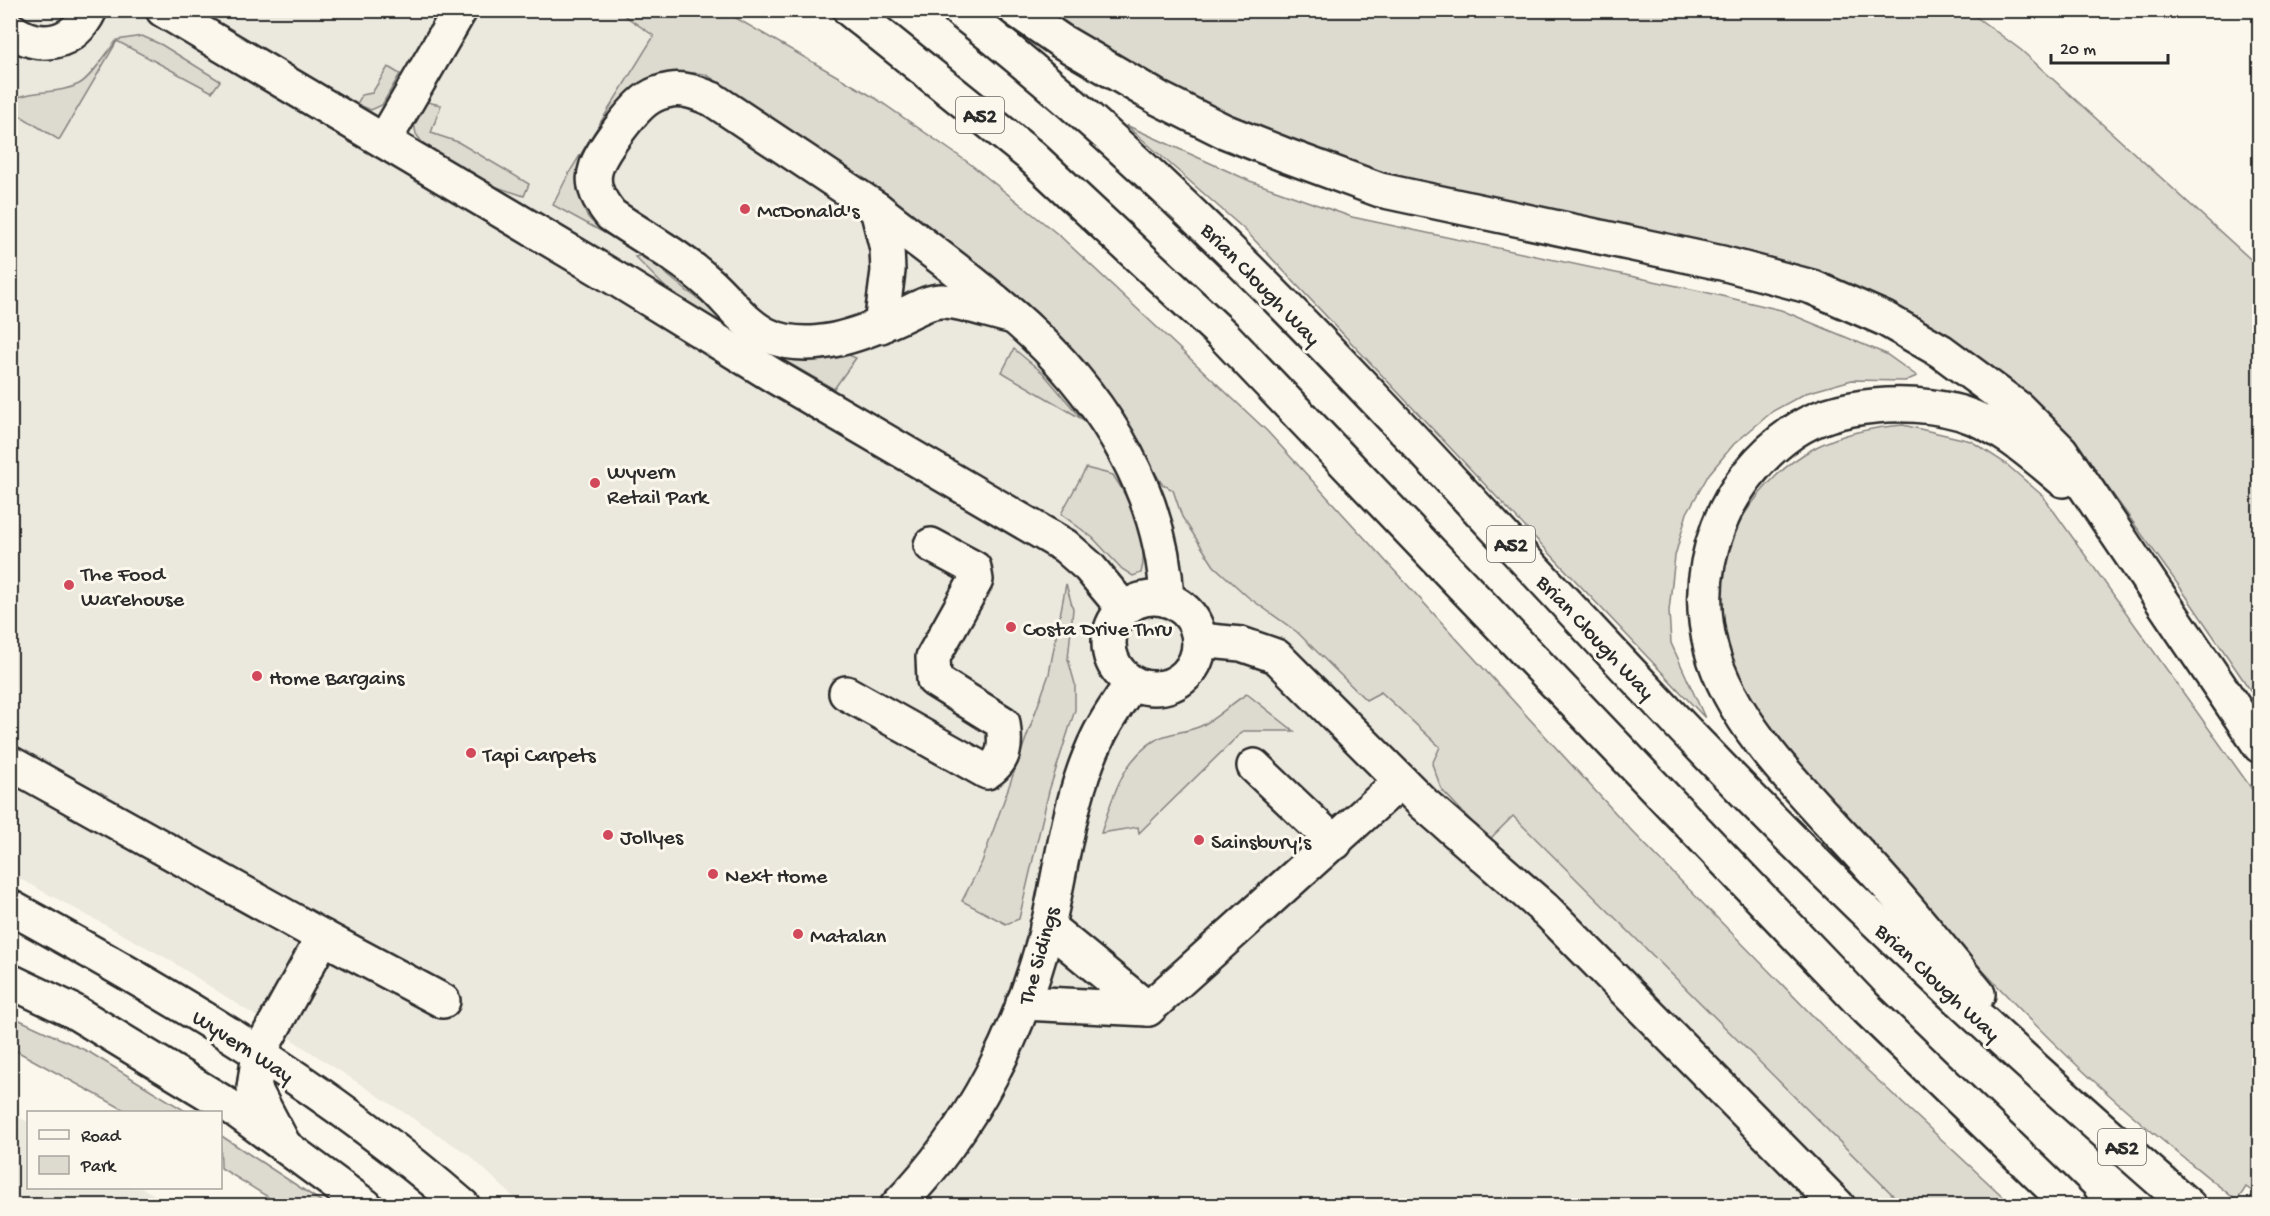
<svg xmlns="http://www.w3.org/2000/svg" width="2270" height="1216" viewBox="0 0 2270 1216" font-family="'Gochi Hand',sans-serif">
  <rect width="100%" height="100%" fill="#fbf7ec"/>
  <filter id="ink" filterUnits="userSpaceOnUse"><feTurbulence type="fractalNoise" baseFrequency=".0167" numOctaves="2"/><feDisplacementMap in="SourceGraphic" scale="12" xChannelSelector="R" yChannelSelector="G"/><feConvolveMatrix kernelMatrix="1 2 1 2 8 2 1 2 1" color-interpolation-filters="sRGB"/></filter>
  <g filter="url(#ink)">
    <g fill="#ebe8de">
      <polygon points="637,10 940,218 1966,1205 522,1205 469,1155 168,959 11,874 10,11"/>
      <polygon points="10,1113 28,1122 28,1188 142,1188 173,1205 11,1205"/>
    </g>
    <g fill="#dddad0" stroke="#84827e" stroke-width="1.5">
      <path d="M618,11H724L875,98L969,163L1060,236L1267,431L1631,830L1854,1058L2012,1205H1903L1513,816L1489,840L1442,790L1432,764L1440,747L1381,692L1366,700L1297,632L1248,597L1214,566L1182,517L1173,490L1162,484C1129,430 1099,372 1053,328C973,252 877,193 786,132C773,123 713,76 704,74C691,72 667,71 655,76C630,86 586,138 580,164C577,177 580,206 588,217C593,224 602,230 608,235L553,205L569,173L654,36Z"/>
      <polygon points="1033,11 1968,11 2021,50 2259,267 2259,703 2182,590 2096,471 2046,415 1950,338 1605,229 1370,171 1214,117"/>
      <path d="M142,36L162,45L220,81L212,92L117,41L59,140L11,110V100C33,89 58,95 79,84C91,78 108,51 117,40Z"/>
      <polygon points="388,67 400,74 382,105 371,110 357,104 362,95 372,93"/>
      <polygon points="427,102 441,105 431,133 458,142 529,184 524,196 485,183 424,145 416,134 414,123"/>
      <polygon points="1126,125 1250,181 1352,217 1696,290 1781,310 1886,354 1917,376 1905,381 1852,380 1806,393 1773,411 1734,444 1709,474 1687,513 1675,556 1669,611 1671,643 1705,718 1245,230"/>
      <polygon points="643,255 687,291 745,331 751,343 673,295 635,257"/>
      <polygon points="834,349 856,358 834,389 785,361 780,351"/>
      <polygon points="1014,349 1043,373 1082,419 1002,372"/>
      <path d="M1903,425L1971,441L2005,463L2043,496L2259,799V1196L2246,1187L2237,1201C2196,1167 2154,1135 2115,1100C2022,1018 1940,924 1857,832C1824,796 1789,760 1761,720C1755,711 1748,702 1743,692C1717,631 1709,563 1750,506C1790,451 1837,430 1903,425Z"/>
      <path d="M1086,468L1113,475C1130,500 1150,542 1141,573L1133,576L1122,569L1093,538L1061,514Z"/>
      <polygon points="1066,584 1073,609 1068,659 1075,684 1075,710 1049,791 1019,919 1006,924 962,901 982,862 1049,674"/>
      <path d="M1247,694L1294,731H1243L1139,833L1138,827L1101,833C1112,799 1122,759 1157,739C1168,733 1188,732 1201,726C1218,718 1231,703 1247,694Z"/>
      <polygon points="11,1016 89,1052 187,1112 128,1112 11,1048"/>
      <polygon points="220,1135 322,1202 327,1205 281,1205 221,1168"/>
    </g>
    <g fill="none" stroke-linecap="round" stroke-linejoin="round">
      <g stroke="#2b2b2b" stroke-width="38">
        <g id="minor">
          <polyline points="163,10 618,280 774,376 1065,546 1089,567 1124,609"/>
          <path d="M10,29C40,52 74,44 90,10"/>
          <polyline points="384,141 460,10"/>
          <path d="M877,209C929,250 985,289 1033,334C1107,404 1163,497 1167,600"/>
          <path d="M881,326L888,271L887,249L877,209L712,99C699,94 686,88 671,90C665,91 655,94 649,98C634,107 601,151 596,168C590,186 600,201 611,215C643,237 679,256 708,282C729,300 743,324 769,336C811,354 862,334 901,316C913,311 929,300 943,301C961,301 995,313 1014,317"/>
          <circle cx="1154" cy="643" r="45"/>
          <polyline points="1199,640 1241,644 1276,656 1423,803 1546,910 1838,1206"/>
          <path d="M846,693L987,772C1006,759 1006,745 1003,723L934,680L933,657L976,580L974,568L931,545"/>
          <polyline points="10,763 323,937 259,1053 254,1088 284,1145"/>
          <polyline points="1254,766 1335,843"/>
          <path d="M10,907C169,994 326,1086 463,1206"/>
          <polyline points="1047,926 1148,1009"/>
          <polyline points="323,937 443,1001"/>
          <polyline points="10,981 73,1011 234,1109 366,1206"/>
          <polyline points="1023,1003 1148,1009 1401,781"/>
          <path d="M897,1206C973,1128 1022,1029 1048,925C1063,862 1069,796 1098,737C1107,718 1120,700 1132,683"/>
        </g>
      </g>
      <g stroke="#2b2b2b" stroke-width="38">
        <g id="highway">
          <polyline points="850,10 1030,155 1224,336 1864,1006 2071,1206"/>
          <path d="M959,10C1236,227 1462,499 1705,751C1858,911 2022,1060 2189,1206"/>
          <polyline points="1016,10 1061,41 1160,99 1224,131 1285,155 1380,190 1722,263 1812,287 1885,319 1941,351 2018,408 2061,451 2260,746"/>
          <path d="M1978,994C1943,951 1908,907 1870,866C1816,805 1732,729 1711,648C1690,566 1724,480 1793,432C1836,402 1911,399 1961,413C2000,425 2032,454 2063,480"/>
        </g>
      </g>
      <use href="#minor" stroke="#fbf7ec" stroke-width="33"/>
      <use href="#highway" stroke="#fbf7ec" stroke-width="33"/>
    </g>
  </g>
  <g fill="#d1495b" stroke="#fbf7ec" stroke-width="2">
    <circle cx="745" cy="209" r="6"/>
    <circle cx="595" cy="483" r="6"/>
    <circle cx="69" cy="585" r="6"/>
    <circle cx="1011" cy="627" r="6"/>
    <circle cx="257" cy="676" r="6"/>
    <circle cx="471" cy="753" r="6"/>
    <circle cx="608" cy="835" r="6"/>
    <circle cx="1199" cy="840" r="6"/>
    <circle cx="713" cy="874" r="6"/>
    <circle cx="798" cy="934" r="6"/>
  </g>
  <g text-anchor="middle" stroke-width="6" stroke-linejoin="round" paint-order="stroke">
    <g fill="#fbf7ec" stroke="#696865" stroke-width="1.5">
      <rect x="956" y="97" width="48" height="36" rx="4.5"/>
      <rect x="1487" y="526" width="48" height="36" rx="4.5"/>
      <rect x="2098" y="1129" width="48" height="36" rx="4.5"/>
    </g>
    <g font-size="21" font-weight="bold" fill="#2b2b2b">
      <text x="980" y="122">A52</text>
      <text x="1511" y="551">A52</text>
      <text x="2122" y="1154">A52</text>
    </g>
    <g font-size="22" fill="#2b2b2b" stroke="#fbf7ec" text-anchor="start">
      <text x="757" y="217">McDonald's</text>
      <text x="607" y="478">Wyvern<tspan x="607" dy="25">Retail Park</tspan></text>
      <text x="81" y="580">The Food<tspan x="81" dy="25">Warehouse</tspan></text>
      <text x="1023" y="635">Costa Drive Thru</text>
      <text x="269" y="684">Home Bargains</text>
      <text x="483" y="761">Tapi Carpets</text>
      <text x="620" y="843">Jollyes</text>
      <text x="1211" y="848">Sainsbury's</text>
      <text x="725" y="882">Next Home</text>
      <text x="810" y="942">Matalan</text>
    </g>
    <g font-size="22" fill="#2b2b2b" stroke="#fbf7ec">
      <text transform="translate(1262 283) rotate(46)" y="8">Brian Clough Way</text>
      <text transform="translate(1597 636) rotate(47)" y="8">Brian Clough Way</text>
      <text transform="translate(1037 955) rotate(-74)" y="8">The Sidings</text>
      <text transform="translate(1939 981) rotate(43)" y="8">Brian Clough Way</text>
      <text transform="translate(244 1045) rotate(33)" y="8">Wyvern Way</text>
    </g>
  </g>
  <rect width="2270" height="1216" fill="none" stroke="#fbf7ec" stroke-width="36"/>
  <rect x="18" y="18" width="2234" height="1180" fill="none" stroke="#2b2b2b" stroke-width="2" filter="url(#ink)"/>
  <rect x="27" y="1111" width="195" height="78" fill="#fbf7ec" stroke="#a8a59f" stroke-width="1.5"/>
  <rect x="39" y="1130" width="30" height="9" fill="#fbf7ec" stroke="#a8a59f" stroke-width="1.5"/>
  <text x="81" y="1141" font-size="18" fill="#2b2b2b">Road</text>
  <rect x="39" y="1156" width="30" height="18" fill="#dddad0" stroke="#a8a59f" stroke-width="1.5"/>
  <text x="81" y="1171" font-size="18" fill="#2b2b2b">Park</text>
  <path d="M2051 54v9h117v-9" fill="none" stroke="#2b2b2b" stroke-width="3"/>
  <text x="2060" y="54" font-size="18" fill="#2b2b2b" stroke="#fbf7ec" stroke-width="4.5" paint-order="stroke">20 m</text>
</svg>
